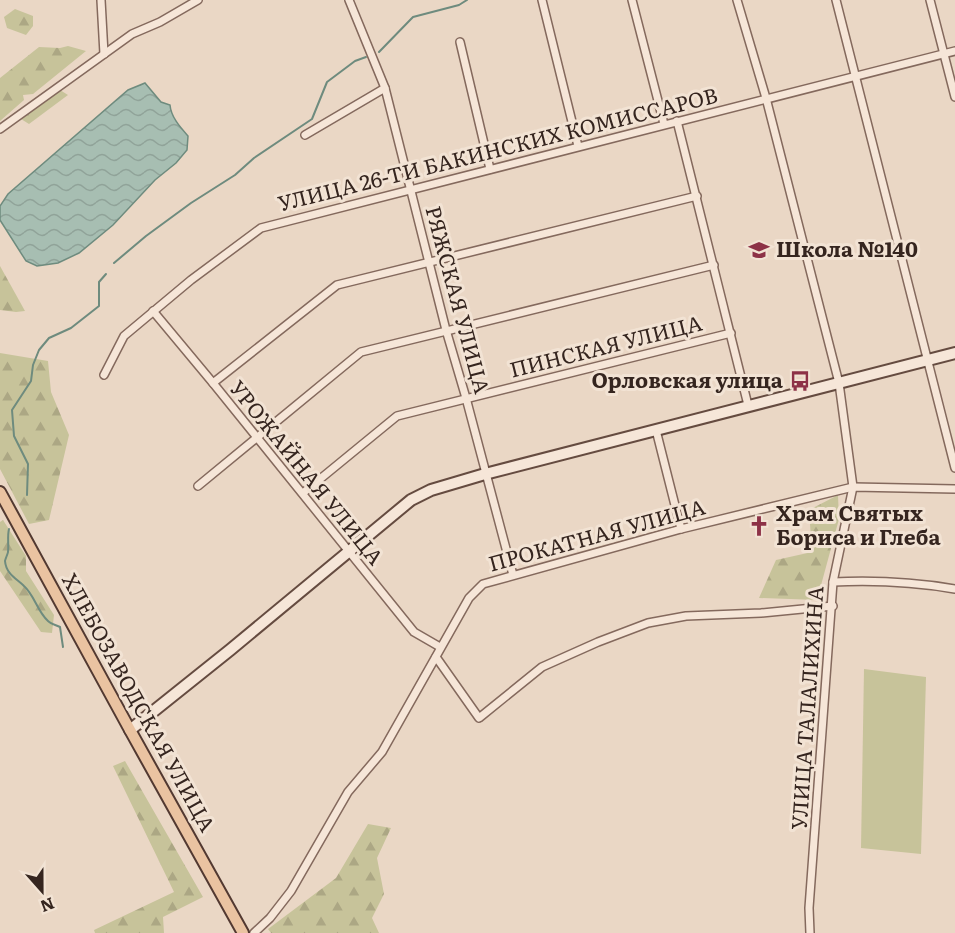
<svg xmlns="http://www.w3.org/2000/svg" width="955" height="933" viewBox="0 0 955 933" font-family="Literata,serif">
  <defs>
    <pattern id="forest-firs" width="22" height="20" patternUnits="userSpaceOnUse" patternTransform="scale(1.5)"><rect width="22" height="20" fill="#c7c39a"/><path d="M5 1l3.5 6h-7zM16 11l3.5 6h-7z" fill="#aca784"/></pattern>
    <pattern id="water-waves" width="16" height="10" patternUnits="userSpaceOnUse" patternTransform="scale(1.5)"><rect width="16" height="10" fill="#a7beb2"/><path d="M0 5q4-4 8 0t8 0" fill="none" stroke="#90a399"/></pattern>
  </defs>
  <rect width="100%" height="100%" fill="#ead7c5"/>
  <polygon fill="#c7c39a" points="864,669 926,677 921,854 861,848"/>
  <g fill="url(#forest-firs)">
    <polygon points="15,9 33,16 33,26 26,35 7,28 4,17"/>
    <polygon points="68,46 86,51 33,94 23,95 24,100 0,121 0,78 39,47 60,48"/>
    <polygon points="60,90 68,95 29,124 21,119"/>
    <polygon points="0,266 25,311 16,312 0,310"/>
    <polygon points="0,353 48,361 51,392 69,435 49,520 29,524 0,469"/>
    <polygon points="838,495 839,519 817,600 759,598 776,560 812,552 809,510"/>
    <polygon points="3,520 26,556 26,571 54,615 52,633 41,632 0,571 0,522"/>
    <polygon points="125,761 203,897 163,917 164,933 95,933 94,930 174,892 113,766"/>
    <polygon points="368,824 391,828 377,858 384,894 372,918 379,933 271,933 268,929 336,878"/>
  </g>
  <path fill="url(#water-waves)" stroke="#6e8b7e" stroke-width="1.5" d="M145,83L161,102L170,105C171,117 180,127 188,136L187,150L176,163L155,180L113,225L79,253L58,263L37,266L26,261L0,220V206L8,194L128,90Z"/>
  <g fill="none" stroke-linecap="round" stroke-linejoin="round">
    <g stroke="#6e8b7e" stroke-width="2">
      <polyline points="379,52 413,17 459,5 467,0"/>
      <polyline points="114,263 146,236 191,203 235,175 254,158 312,119 327,82 355,61 366,57"/>
      <polyline points="27,495 28,464 14,436 12,410 31,381 33,365 39,350 49,338 71,328 99,306 99,282 106,274"/>
      <path d="M9,529C7,537 9,544 8,552C8,553 5,560 5,561C6,574 17,579 24,586C35,596 37,611 48,621C51,624 56,625 60,627L63,647"/>
    </g>
    <g stroke="#84695d" stroke-width="10">
      <g id="minor">
        <polyline points="101,0 104,54"/>
        <polyline points="349,0 385,88"/>
        <polyline points="542,0 578,146"/>
        <polyline points="632,0 664,124"/>
        <polyline points="737,0 766,98 839,383 853,487 833,582 809,908 810,933"/>
        <polyline points="836,0 955,468"/>
        <polyline points="930,0 955,97"/>
        <polyline points="460,42 490,169"/>
        <polyline points="677,121 748,405"/>
        <polyline points="0,129 132,34 160,22 198,0"/>
        <polyline points="305,135 385,88 446,330 466,398 513,575"/>
        <polyline points="153,311 213,383 414,632 440,647"/>
        <polyline points="104,375 124,336 191,280 261,228 955,51"/>
        <polyline points="213,383 337,285 697,196"/>
        <polyline points="656,430 681,529"/>
        <polyline points="198,486 361,352 714,265"/>
        <polyline points="303,493 397,416 731,333"/>
        <path d="M833,582C874,580 914,582 955,589"/>
        <polyline points="436,657 479,718 542,667 598,642 648,623 686,616 761,613 833,606"/>
        <polyline points="254,933 270,918 291,891 348,792 382,752 469,598 483,584 681,529 853,487 955,489"/>
      </g>
    </g>
    <g stroke="#654b40" stroke-width="14">
      <polyline id="secondary" points="130,730 230,650 411,500 431,490 485,474 955,353"/>
    </g>
    <g stroke="#523931" stroke-width="14">
      <polyline id="primary" points="0,492 130,730 243,933"/>
    </g>
    <use href="#minor" stroke="#f6e6d8" stroke-width="7"/>
    <use href="#secondary" stroke="#f6e6d8" stroke-width="10"/>
    <use href="#primary" stroke="#eac3a1" stroke-width="10"/>
  </g>
  <defs>
    <g id="school-bare" transform="scale(1.62)"><path d="M0-5L7-2L0 1L-7-2ZM-4 1L0 2.5L4 1V4Q0 6-4 4Z" fill="#8d3247" stroke="#f2e3d4" stroke-width="2.5" paint-order="stroke"/></g>
    <g id="bus-bare" transform="scale(1.62)"><path d="M-5-6H5V4H4V6H2V4H-2V6H-4V4H-5ZM-3.5-4V0h7V-4ZM-3.5 1.2v1.5H-2V1.2ZM2 1.2v1.5H3.5V1.2Z" fill="#8d3247" stroke="#f2e3d4" stroke-width="2.5" paint-order="stroke"/></g>
    <g id="church-bare" transform="scale(1.62)"><path d="M-1.2-6h2.4v3.5h3.3v2.4h-3.3V6h-2.4V-.1h-3.3v-2.4h3.3Z" fill="#8d3247" stroke="#f2e3d4" stroke-width="2.5" paint-order="stroke"/></g>
  </defs>
  <g fill-rule="evenodd">
    <use href="#school-bare" x="759" y="250"/>
    <use href="#bus-bare" x="800" y="381"/>
    <use href="#church-bare" x="759" y="526"/>
  </g>
  <g text-anchor="middle" stroke-width="6" stroke-linejoin="round" paint-order="stroke">
    <g font-size="21" fill="#35251f" stroke="#f2e3d4">
      <text transform="translate(498 150) rotate(-14)" y="7">УЛИЦА 26-ТИ БАКИНСКИХ КОМИССАРОВ</text>
      <text transform="translate(457 300) rotate(75)" y="7">РЯЖСКАЯ УЛИЦА</text>
      <text transform="translate(606 347) rotate(-14)" y="7">ПИНСКАЯ УЛИЦА</text>
      <text transform="translate(306 473) rotate(51)" y="7">УРОЖАЙНАЯ УЛИЦА</text>
      <text transform="translate(597 536) rotate(-15)" y="7">ПРОКАТНАЯ УЛИЦА</text>
      <text transform="translate(138 703) rotate(61)" y="7">ХЛЕБОЗАВОДСКАЯ УЛИЦА</text>
      <text transform="translate(808 708) rotate(-86)" y="7">УЛИЦА ТАЛАЛИХИНА</text>
    </g>
    <g font-size="21" font-weight="bold" fill="#35251f" stroke="#f2e3d4" text-anchor="start">
      <text x="776" y="257">Школа №140</text>
      <text x="783" y="388" text-anchor="end">Орловская улица</text>
      <text x="776" y="521">Храм Святых<tspan x="776" dy="24">Бориса и Глеба</tspan></text>
    </g>
  </g>
  <g transform="translate(42 891) rotate(159)" stroke="#f2e3d4" stroke-width="4.5" paint-order="stroke">
  <path d="M0-4.5L10 22L0 15L-10 22Z" fill="#35251f"/>
  <text y="-9" font-size="16" font-weight="bold" text-anchor="middle" fill="#35251f">N</text>
  </g>
</svg>
